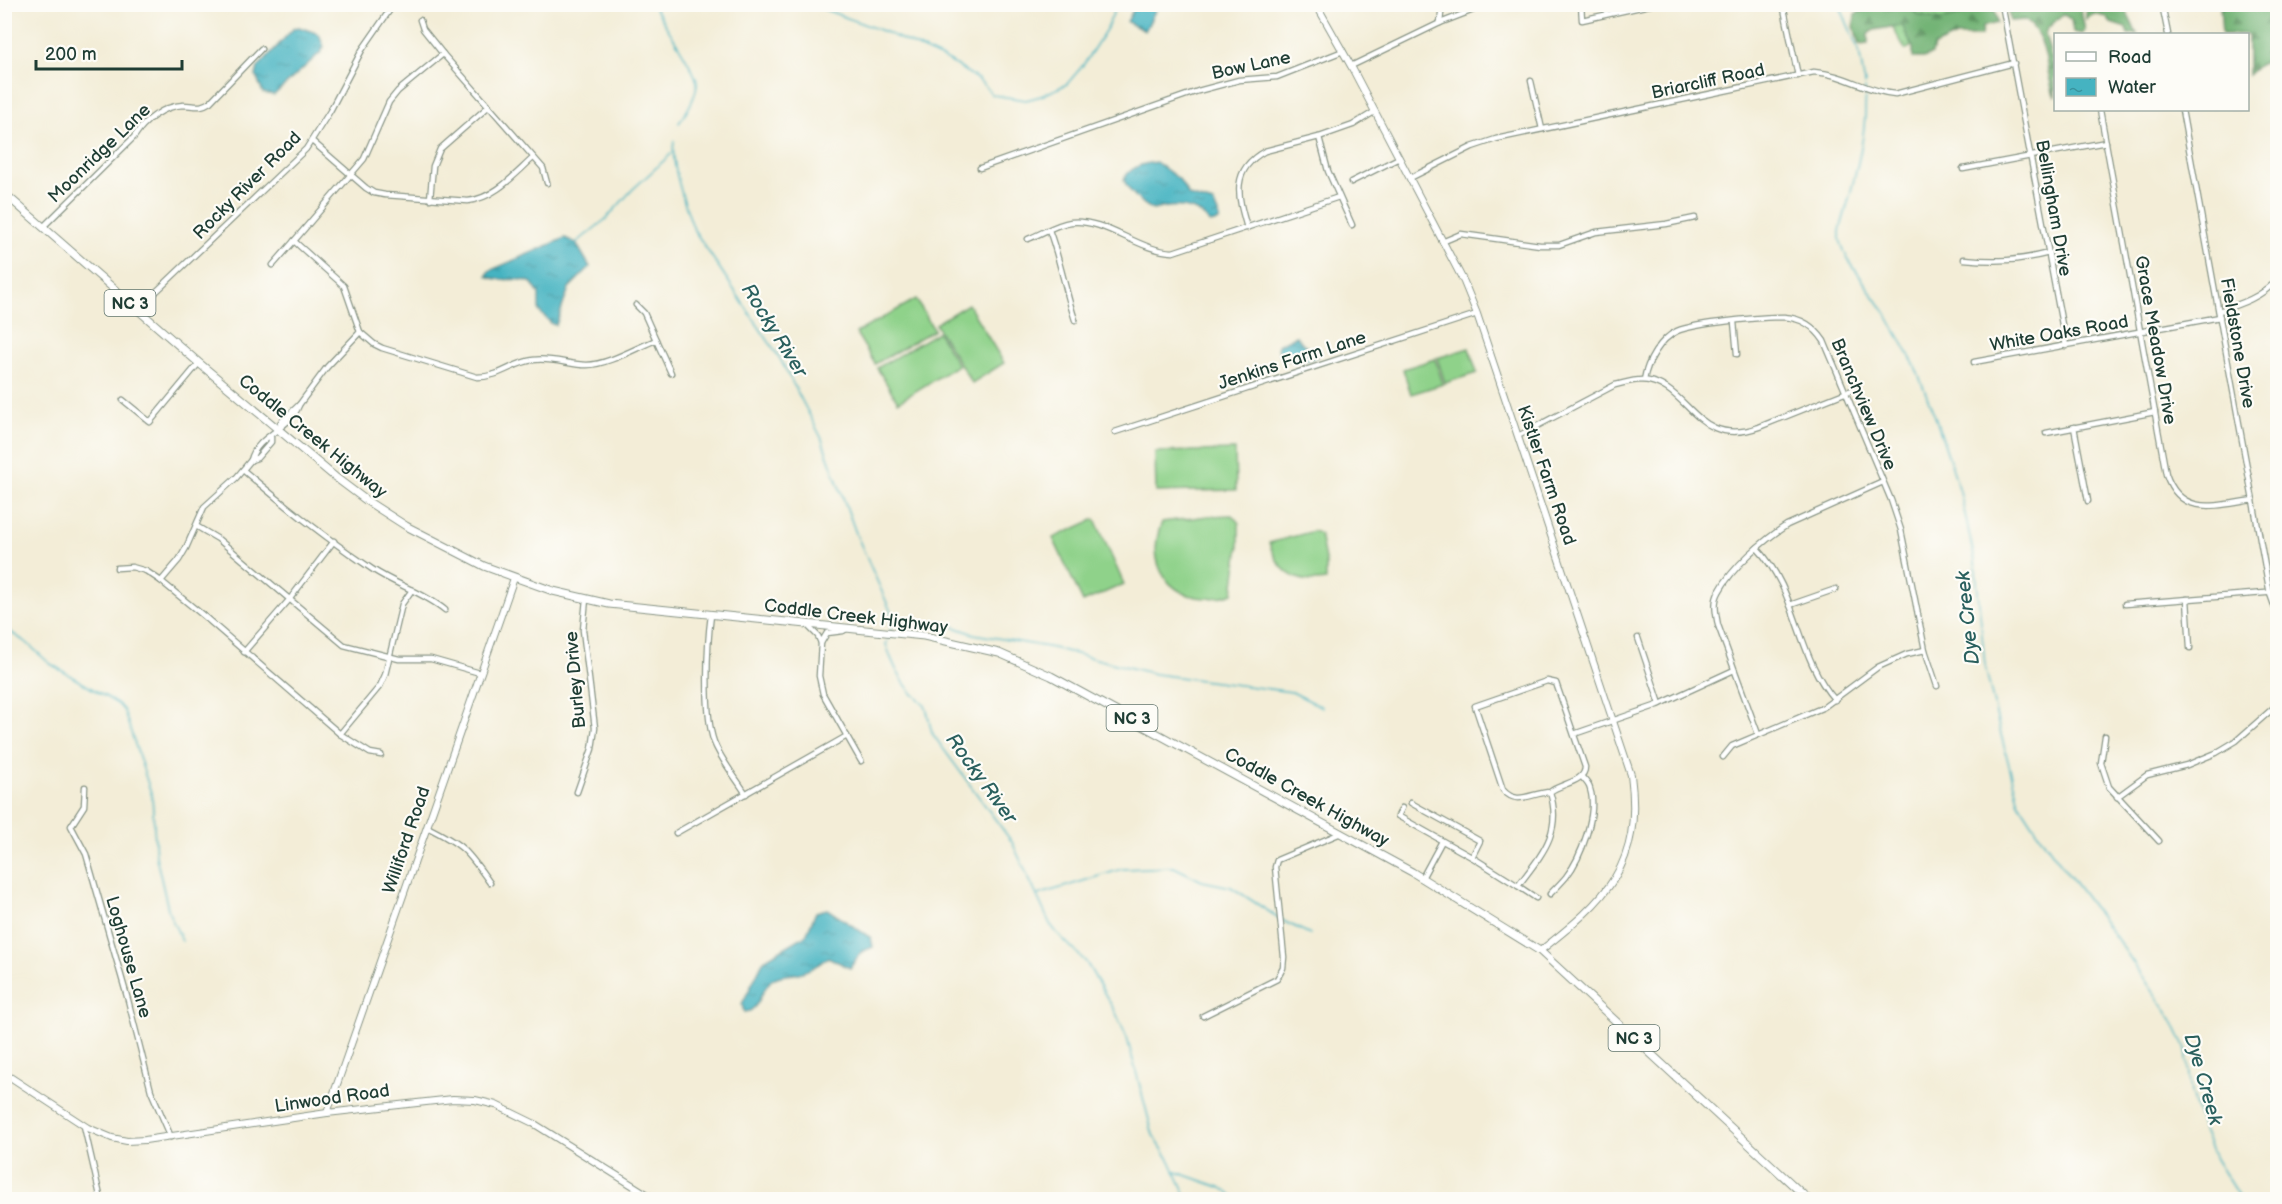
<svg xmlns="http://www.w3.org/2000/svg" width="2282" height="1204" viewBox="0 0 2282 1204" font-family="'Balsamiq Sans',sans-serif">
  <defs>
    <pattern id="green-dots" width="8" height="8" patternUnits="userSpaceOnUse" patternTransform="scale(1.5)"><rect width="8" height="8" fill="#8fd28a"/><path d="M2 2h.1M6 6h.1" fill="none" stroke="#74ac72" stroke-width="1.8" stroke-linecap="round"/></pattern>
    <pattern id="forest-firs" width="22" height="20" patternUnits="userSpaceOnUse" patternTransform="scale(1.5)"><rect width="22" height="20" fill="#73b476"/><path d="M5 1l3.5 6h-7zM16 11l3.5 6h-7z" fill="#5e9462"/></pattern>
    <pattern id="water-ripples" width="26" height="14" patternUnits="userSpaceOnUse" patternTransform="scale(1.5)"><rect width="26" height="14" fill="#45b3c1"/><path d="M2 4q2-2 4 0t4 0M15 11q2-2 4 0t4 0" fill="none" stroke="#39939e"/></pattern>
  </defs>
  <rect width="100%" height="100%" fill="#fdfcf7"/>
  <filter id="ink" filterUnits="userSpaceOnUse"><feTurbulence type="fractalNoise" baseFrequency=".0167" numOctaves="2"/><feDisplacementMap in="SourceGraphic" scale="12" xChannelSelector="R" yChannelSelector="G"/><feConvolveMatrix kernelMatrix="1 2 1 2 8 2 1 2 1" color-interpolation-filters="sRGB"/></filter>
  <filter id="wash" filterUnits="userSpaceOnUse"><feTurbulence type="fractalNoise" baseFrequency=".008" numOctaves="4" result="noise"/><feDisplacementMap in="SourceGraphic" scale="24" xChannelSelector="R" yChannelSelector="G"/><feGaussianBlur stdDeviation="1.35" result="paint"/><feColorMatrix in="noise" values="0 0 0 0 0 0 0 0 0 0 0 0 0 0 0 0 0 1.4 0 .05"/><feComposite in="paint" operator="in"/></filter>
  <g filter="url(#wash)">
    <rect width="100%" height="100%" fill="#f3edd7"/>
    <polygon fill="url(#green-dots)" stroke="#57885f" stroke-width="1.5" points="1881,5 1983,5 1905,50"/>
    <g fill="url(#forest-firs)" stroke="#497855" stroke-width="1.5">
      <polygon points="1872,5 1908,5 1918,15 1940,20 1991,7 1995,11 1997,23 1982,27 1981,36 1956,36 1934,46 1932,54 1924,58 1913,58 1913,48 1902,25 1874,30 1868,34 1868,44 1859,45 1854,26 1855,14 1873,7"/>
      <path d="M2008,5H2080L2085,31L2082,34L2073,32L2071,20L2063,14L2047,29L2045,34L2055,72V97C2044,72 2050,38 2025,20L2010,21Z"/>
      <polygon points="2086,5 2123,5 2137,34 2128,34 2126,28 2111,23 2106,17 2094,14 2086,19"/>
      <polygon points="2220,5 2277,5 2277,57 2259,65 2248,75 2248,34 2222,34"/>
    </g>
    <g fill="#8fd28a" stroke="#57885f" stroke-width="1.5">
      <polygon points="916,299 934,330 875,364 856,333"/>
      <polygon points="968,304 1004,363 972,383 935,324"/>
      <polygon points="938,332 958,365 898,402 877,368"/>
      <polygon points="1469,348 1477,373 1445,383 1437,358"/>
      <polygon points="1435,359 1443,384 1411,394 1403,369"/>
      <polygon points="1235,450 1236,490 1156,492 1155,452"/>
      <path d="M1232,515L1239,523V545L1233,593C1183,612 1140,574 1162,522L1208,516Z"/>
      <polygon points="1095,519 1124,584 1083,602 1053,538"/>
      <path d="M1314,531L1320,534L1326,564V580C1294,585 1279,571 1269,543Z"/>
    </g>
    <g fill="url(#water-ripples)" stroke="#32787a" stroke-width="1.5">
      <polygon points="1136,4 1158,5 1145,31 1127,22"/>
      <polygon points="299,27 319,34 324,47 321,52 274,95 263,93 256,76 258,67 294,28"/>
      <path d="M1156,162L1179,179L1189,196L1213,203L1220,217L1219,221L1210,223C1196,204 1173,204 1153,210C1142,204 1129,192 1124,180C1128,168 1144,163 1156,162Z"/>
      <path d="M565,238L576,243L590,267L569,288L556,325L552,324L539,311V294L532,283C518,275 501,284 487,276L489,271Z"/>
      <path d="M1296,336L1305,346L1315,352L1317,357C1302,363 1278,365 1278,345Z"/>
      <path d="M827,909L871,938L873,947L861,952L850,968L828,957C818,966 809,971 795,974C788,975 779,975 773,979C761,987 759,1013 744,1012L742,1004L764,960L806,935L816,912Z"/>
    </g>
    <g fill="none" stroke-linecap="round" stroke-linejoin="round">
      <g stroke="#45b3c1" stroke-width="1.5">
        <path d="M652,4C661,19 697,71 697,83C696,97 687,112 679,123"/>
        <polyline points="755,4 815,6 885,32 949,61 979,80 993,95 1026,100 1041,96 1067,84 1084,64 1107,28 1117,4"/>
        <polyline points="1839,4 1859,51 1865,85"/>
        <path d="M1865,89C1868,139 1853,183 1840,231V240L1847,258L1887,315L1915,366L1936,419L1960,491L1975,561L1985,666L1999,727L2019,803L2045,843L2117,939L2172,1019L2186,1049L2191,1093L2202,1128L2215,1159L2241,1200"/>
        <path d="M674,141C670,164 686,208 694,230L779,357L821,437L857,536L891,612V631"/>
        <polyline points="576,243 606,219 632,190 671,154"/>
        <polyline points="891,612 900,620 923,624"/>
        <polyline points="946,624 974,634 1053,648 1155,674 1292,692 1322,707"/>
        <polyline points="4,628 27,643 49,663 118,704 124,711 152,796 156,857 169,913 182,941"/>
        <path d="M890,636L886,644C891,661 899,677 910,691C914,696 920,699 924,704C930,714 928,726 934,736L1012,842L1050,924L1057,933L1086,962L1116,1013L1127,1038L1153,1135L1170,1161L1188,1200"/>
        <polyline points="1038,895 1122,869 1174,867 1202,881 1231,887 1285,922 1310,934"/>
        <polyline points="1174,1171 1222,1188 1239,1200"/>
      </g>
    </g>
  </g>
  <g filter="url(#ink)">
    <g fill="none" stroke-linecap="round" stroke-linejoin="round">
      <g stroke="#899586" stroke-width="7">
        <g id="street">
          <polyline points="1581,4 1582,20 1654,4"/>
          <polyline points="1783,4 1798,76"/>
          <polyline points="2002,4 2066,346"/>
          <polyline points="2162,4 2168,34"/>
          <polyline points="420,20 423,29 443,54 543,168 547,183"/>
          <polyline points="1440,23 1442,4"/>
          <polyline points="1351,66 1440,23 1489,4"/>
          <polyline points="1531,81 1542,129"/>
          <path d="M2100,110L2166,474C2181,518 2217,505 2253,500"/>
          <polyline points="2182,110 2270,594 2278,616"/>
          <polyline points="1319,137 1328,171 1352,225"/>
          <path d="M312,141L366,188L374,193L385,195L468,201C495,198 514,175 533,158"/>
          <polyline points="980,168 1198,91 1239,80 1277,77 1343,51"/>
          <polyline points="1963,169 2106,142"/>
          <path d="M1410,178L1472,147L1496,139L1814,72C1846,74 1864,91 1895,94L2014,63"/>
          <polyline points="1351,182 1399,158"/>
          <polyline points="430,199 433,166 440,149 489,106"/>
          <path d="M43,227L134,137C144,121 163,106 183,105C196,105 199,109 210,102L261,49"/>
          <path d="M1247,228C1238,197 1230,170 1265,151L1319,137L1353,125L1374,112"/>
          <path d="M1049,230C1060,259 1065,290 1075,320"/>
          <path d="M1028,239C1041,234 1056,224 1071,222C1105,218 1138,251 1173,252L1339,197"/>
          <polyline points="1442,242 1461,234 1540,245 1559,245 1596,232 1666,224 1695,218"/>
          <path d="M1964,259C1996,262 2018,261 2049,253"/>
          <polyline points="273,265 294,241"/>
          <polyline points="138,309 306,149 330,111 362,50 394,4"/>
          <path d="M2219,311C2241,304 2262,297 2278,279"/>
          <polyline points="1734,322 1737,354"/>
          <polyline points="360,332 344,286 294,241 364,159 389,102 398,91 443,54"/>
          <polyline points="656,340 671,373"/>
          <polyline points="1974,362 2220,317"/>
          <path d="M1644,380C1647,362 1660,339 1677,331C1696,323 1762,317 1784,317C1802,318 1814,326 1824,341L1891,500L1901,530L1925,650L1937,686"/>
          <polyline points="123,400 150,422 199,363"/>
          <path d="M299,405L327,367L360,332L374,344L382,348L477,377C501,377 512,363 533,360C552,357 569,365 587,365C607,365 638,347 656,340L644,313L636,305"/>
          <polyline points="2074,427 2088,501"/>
          <polyline points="1115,432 1477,314"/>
          <polyline points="2046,433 2155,412"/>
          <path d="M1518,436L1615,385C1624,383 1633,380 1642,380C1690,383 1694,450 1759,427L1857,388"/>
          <path d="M271,437V442L257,458L251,460C257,435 291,429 299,405L280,423L281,426"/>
          <path d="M243,470C284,505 327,539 372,569C396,585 423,592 445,610"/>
          <polyline points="196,526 218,539 344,645 399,659 431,659 480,673"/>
          <path d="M1757,548C1798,591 1796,656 1835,700"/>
          <polyline points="117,568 132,567 146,571 161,581 205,617 340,734 370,753 381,755"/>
          <polyline points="161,581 179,560 186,548 204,507 236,478 251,460"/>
          <polyline points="2187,599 2190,648"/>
          <polyline points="2125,604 2278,592"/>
          <polyline points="1790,605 1836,589"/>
          <path d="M711,615C707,644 704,715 714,742C721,760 736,778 746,794"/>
          <polyline points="807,625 818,636 821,643 827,633 843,631 848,628"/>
          <polyline points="1638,638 1660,704"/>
          <polyline points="821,643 819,676 823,694 861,761"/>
          <polyline points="244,652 289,600 334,541"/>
          <polyline points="340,734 380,686 385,675 402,604 412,590"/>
          <polyline points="1574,734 1658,705 1734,670"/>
          <path d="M1758,734L1718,625C1716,614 1713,602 1719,592C1732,567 1764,540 1787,525L1883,482"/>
          <polyline points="2105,736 2101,763 2109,787 2159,841"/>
          <polyline points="1723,757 1732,746 1824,707 1878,667 1907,654 1925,650"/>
          <polyline points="85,787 84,806 71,826 86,854 128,1000 151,1091 171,1137"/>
          <polyline points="577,792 592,749 595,728 583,630 586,599"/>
          <polyline points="2117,797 2147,775 2187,765 2216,753 2236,741 2278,704"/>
          <polyline points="1411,803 1480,841 1472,857"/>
          <polyline points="1402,808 1398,816 1475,859 1518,886"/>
          <path d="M427,827C463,845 467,850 490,883"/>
          <polyline points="676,833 847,736"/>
          <polyline points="1422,878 1442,841"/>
          <path d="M1550,894C1555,889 1561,883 1566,877C1581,858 1598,813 1590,789C1589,784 1585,781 1582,777"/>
          <path d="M1536,898L1518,886C1541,855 1563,833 1550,792C1560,783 1585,783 1585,767L1556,683L1547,681L1475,706L1503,790C1517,806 1531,793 1550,792"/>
          <polyline points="1203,1016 1277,979 1283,968 1284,957 1275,867 1277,860 1341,833"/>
          <polyline points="84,1126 101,1200"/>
        </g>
      </g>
      <g stroke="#899586" stroke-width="8">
        <g id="secondary">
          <path d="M1316,4L1351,66L1464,282L1477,314L1631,775C1643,866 1606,899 1540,951"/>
          <polyline points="4,1073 88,1128 112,1138 127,1141 145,1140 327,1113 453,1099 475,1100 496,1105 533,1123 656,1200"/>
          <polyline points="327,1113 514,578"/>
        </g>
      </g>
      <g stroke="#899586" stroke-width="9">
        <polyline id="primary" points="4,193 199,363 335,477 367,501 406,526 484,566 553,591 609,604 924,636 999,653 1051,676 1412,872 1540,951 1809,1200"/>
      </g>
      <use href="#street" stroke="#fff" stroke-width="4.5"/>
      <use href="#secondary" stroke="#fff" stroke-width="6"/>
      <use href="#primary" stroke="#fff" stroke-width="7"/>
    </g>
  </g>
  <g text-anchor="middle" stroke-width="4.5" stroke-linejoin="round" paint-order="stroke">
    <g fill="#fdfcf7" stroke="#62766e" stroke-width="1.5">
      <rect x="104.5" y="290" width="51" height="26" rx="4.5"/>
      <rect x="1106.5" y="705" width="51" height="26" rx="4.5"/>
      <rect x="1608.5" y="1025" width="51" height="26" rx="4.5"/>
    </g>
    <g font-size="16" font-weight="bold" fill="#1f3d34">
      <text x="130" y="309">NC 3</text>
      <text x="1132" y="724">NC 3</text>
      <text x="1634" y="1044">NC 3</text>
    </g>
    <g font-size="18" fill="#1f3d34" stroke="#fdfcf7">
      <text transform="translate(1251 65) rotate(-12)" y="6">Bow Lane</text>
      <text transform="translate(1708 81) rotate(-12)" y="6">Briarcliff Road</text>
      <text transform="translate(99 153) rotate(-44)" y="6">Moonridge Lane</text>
      <text transform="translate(247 185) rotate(-45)" y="6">Rocky River Road</text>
      <text transform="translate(2054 208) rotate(80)" y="6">Bellingham Drive</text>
      <text transform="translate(2059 333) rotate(-10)" y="6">White Oaks Road</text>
      <text transform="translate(2156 340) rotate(80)" y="6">Grace Meadow Drive</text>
      <text transform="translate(2238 343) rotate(80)" y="6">Fieldstone Drive</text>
      <text transform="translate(1292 360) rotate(-18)" y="6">Jenkins Farm Lane</text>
      <text transform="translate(1864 404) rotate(67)" y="6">Branchview Drive</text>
      <text transform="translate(313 436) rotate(39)" y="6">Coddle Creek Highway</text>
      <text transform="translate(1547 475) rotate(71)" y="6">Kistler Farm Road</text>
      <text transform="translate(856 616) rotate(7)" y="6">Coddle Creek Highway</text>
      <text transform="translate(575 680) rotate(-95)" y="6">Burley Drive</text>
      <text transform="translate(1307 797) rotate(29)" y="6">Coddle Creek Highway</text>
      <text transform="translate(406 840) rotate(-71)" y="6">Williford Road</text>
      <text transform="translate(129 957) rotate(74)" y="6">Loghouse Lane</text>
      <text transform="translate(332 1098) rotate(-8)" y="6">Linwood Road</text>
    </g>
    <g font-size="20" font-style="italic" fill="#2a605e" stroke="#fdfcf7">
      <text transform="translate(775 330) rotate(58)" y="7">Rocky River</text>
      <text transform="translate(1967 618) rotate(-96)" y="7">Dye Creek</text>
      <text transform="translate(982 778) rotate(54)" y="7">Rocky River</text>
      <text transform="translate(2204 1079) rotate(74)" y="7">Dye Creek</text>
    </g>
  </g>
  <rect width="2282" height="1204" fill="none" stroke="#fdfcf7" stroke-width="24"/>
  <rect x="2054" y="33" width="195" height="78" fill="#fdfcf7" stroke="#a4b0a9" stroke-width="1.5"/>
  <rect x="2066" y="52" width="30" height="9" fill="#ffffff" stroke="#a4b0a9" stroke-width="1.5"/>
  <text x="2108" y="63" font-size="18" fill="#1f3d34">Road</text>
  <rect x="2066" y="78" width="30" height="18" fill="url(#water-ripples)" stroke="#a4b0a9" stroke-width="1.5"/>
  <text x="2108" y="93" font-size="18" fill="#1f3d34">Water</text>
  <path d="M36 60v9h146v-9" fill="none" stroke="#1f3d34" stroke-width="3"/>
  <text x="45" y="60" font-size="18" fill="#1f3d34" stroke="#fdfcf7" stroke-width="4.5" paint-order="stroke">200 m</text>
</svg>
